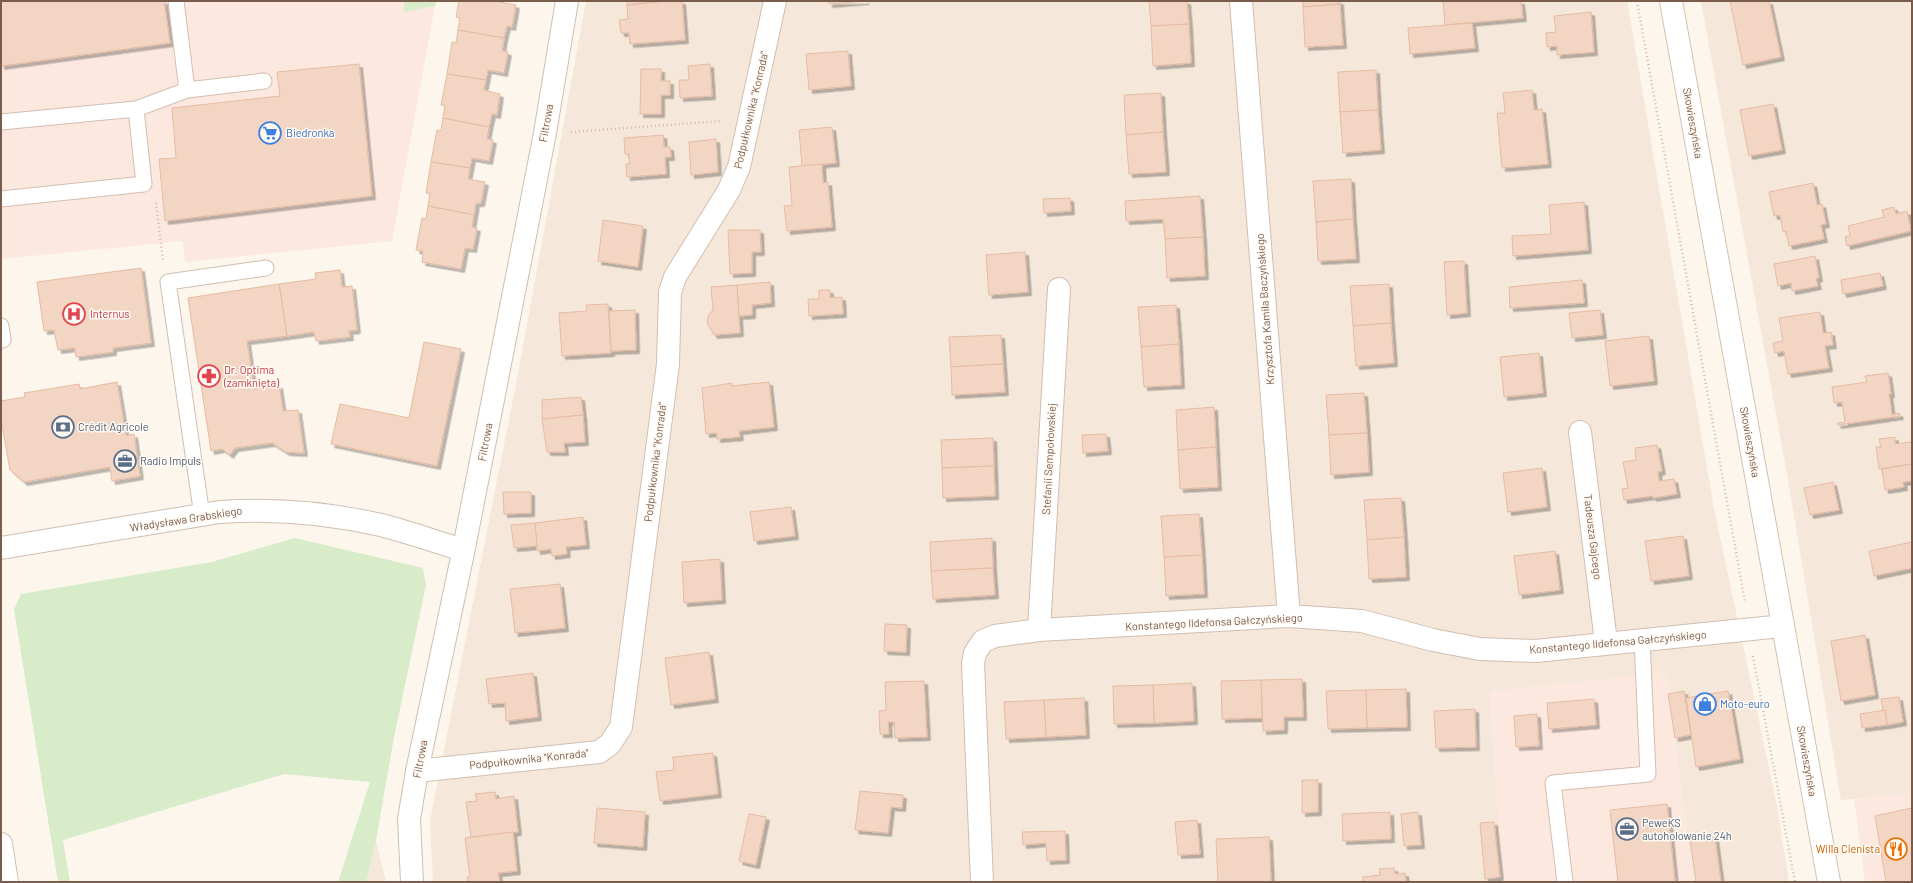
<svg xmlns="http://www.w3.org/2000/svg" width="1913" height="883" viewBox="0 0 1913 883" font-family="Barlow,sans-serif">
  <defs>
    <filter id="shadow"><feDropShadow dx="3.5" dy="3.5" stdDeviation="0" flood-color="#0004"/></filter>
  </defs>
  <rect width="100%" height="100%" fill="#fdf6ec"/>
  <g fill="#f5e8da">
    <polygon points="586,1 1627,1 1714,508 1777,806 1789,882 1693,882 1666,673 1490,692 1503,882 433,882 430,821 517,379"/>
    <polygon points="1701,1 1912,1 1912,793 1841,800 1789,485"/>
    <polygon points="376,841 386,882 366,882"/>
  </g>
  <g fill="#fde8e0">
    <polygon points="1,1 405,1 403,12 435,6 392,241 185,262 183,241 1,259"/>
    <polygon points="1666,673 1693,882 1503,882 1490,692"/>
    <polygon points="1912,793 1912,882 1865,882 1854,799"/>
  </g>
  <g fill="#d8ecc9">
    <polygon points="405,1 436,1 435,6 403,12"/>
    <polygon points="295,538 423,568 426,585 394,737 376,841 366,882 338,882 370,782 284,774 63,840 70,882 58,882 14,609 21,594 212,562"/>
  </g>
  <g fill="#f3d5c3" stroke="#e6bba3" filter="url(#shadow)">
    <polygon points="1,1 164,1 170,43 1,66"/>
    <polygon points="459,1 499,1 499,2 516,5 512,27 507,26 504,38 458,30 460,18 456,17"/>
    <polygon points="627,1 668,1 627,5"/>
    <polygon points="668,1 682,1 685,40 630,44 629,33 621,33 619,20 628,19 627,5"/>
    <polygon points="829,1 866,1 829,4"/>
    <polygon points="1149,1 1187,1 1189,24 1151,26"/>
    <polygon points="1303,1 1340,1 1340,4 1303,7"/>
    <polygon points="1443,1 1521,1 1523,18 1445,25"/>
    <polygon points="1730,1 1769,1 1781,57 1743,65"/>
    <polygon points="1340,4 1343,45 1305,47 1303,7"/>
    <polygon points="1591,12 1594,52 1557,55 1557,46 1547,47 1546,33 1556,32 1554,16"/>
    <polygon points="1472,23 1475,48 1410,54 1408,28"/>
    <polygon points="1189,24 1191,63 1153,66 1151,26"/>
    <polygon points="458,30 504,38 502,51 508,52 504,73 488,70 486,80 447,74 452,42 456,43"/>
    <polygon points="848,51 851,86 809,90 806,54"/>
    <polygon points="359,64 372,196 165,221 159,159 176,158 172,108 280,96 277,72"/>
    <polygon points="710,64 712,96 680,98 679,80 689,80 688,66"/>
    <polygon points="641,69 661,69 661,81 670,81 670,95 661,95 661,114 640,114"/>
    <polygon points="1376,70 1378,110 1340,112 1338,72"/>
    <polygon points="447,74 486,80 484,90 500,94 497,115 492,114 489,127 443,118 445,106 441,105"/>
    <polygon points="1532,90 1534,110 1542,109 1548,164 1502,168 1497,113 1505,113 1503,93"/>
    <polygon points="1161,93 1163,132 1126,135 1124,95"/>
    <polygon points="1773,104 1782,150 1749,156 1740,110"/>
    <polygon points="1378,110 1381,150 1343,153 1340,112"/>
    <polygon points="443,118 489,127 487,139 493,140 489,161 472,158 470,168 431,162 437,130 441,131"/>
    <polygon points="832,127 836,163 802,166 799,130"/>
    <polygon points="1163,132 1166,172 1129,174 1126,135"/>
    <polygon points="663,135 664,147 670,147 671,157 665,157 666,174 627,177 626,164 629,164 629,154 625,154 624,138"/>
    <polygon points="716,139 718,172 691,175 689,142"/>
    <polygon points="431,162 470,168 468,179 485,182 481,203 476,203 474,215 428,206 430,194 426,193"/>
    <polygon points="822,164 823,183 828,182 832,227 787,231 784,206 792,205 789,167"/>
    <polygon points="1351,179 1353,219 1316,222 1313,181"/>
    <polygon points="1813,183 1817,205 1822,204 1826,224 1821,225 1824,239 1789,246 1786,231 1783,232 1780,215 1774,216 1769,192"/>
    <polygon points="1200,196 1203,237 1165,239 1163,219 1126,221 1125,201"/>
    <polygon points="1070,198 1071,211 1044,213 1043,199"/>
    <polygon points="1584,202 1588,250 1513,256 1512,236 1551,234 1549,205"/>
    <polygon points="428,206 474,215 472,227 477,228 473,249 465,248 461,269 422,262 423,251 416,250 422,218 426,219"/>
    <polygon points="1894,207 1896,214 1907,211 1911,231 1847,246 1845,237 1850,235 1848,226 1884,217 1882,210"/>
    <polygon points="1353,219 1356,259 1318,261 1316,222"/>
    <polygon points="603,220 643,226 638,267 598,261"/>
    <polygon points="728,230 760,230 761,252 752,252 752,273 730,274"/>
    <polygon points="1203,237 1205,276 1167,278 1165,239"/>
    <polygon points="1025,252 1028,292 989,295 986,255"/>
    <polygon points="1815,256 1819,278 1816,279 1818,286 1792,291 1791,283 1778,286 1774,264"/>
    <polygon points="1464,261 1467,313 1447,315 1444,262"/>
    <polygon points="141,268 151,343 113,348 113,352 76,357 75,348 58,350 54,330 44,331 37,282"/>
    <polygon points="340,270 342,287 352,286 357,330 349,331 350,337 316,341 314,332 287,336 279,284 316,279 315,273"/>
    <polygon points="1880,273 1883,286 1843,294 1841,280"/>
    <polygon points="1582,280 1584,303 1510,308 1509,287"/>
    <polygon points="770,282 771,303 752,305 752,315 739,316 737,285"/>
    <polygon points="279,284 287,336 247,341 254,389 279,385 283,411 298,410 304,453 286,452 272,443 235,448 230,455 222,449 211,451 188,298"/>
    <polygon points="1389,284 1391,323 1353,326 1350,286"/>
    <polygon points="737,285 740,333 714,335 707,323 708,316 713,310 711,287"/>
    <polygon points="819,290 830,290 830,298 842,297 843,314 809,316 808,299 819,299"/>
    <polygon points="608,304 611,353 562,356 559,313 587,311 586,305"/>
    <polygon points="1176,305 1179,344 1141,347 1138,307"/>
    <polygon points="635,310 636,350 611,351 609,311"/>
    <polygon points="1600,310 1603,335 1572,338 1569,313"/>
    <polygon points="1820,312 1823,333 1831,332 1833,345 1825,346 1829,368 1788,374 1784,351 1775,353 1773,343 1783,341 1779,318"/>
    <polygon points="1391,323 1394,363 1356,366 1353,326"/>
    <polygon points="1001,335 1003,364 951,367 949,337"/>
    <polygon points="1649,336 1654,381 1610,386 1605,341"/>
    <polygon points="424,342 461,349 437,466 331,444 340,404 409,418"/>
    <polygon points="1179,344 1181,385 1144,387 1141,347"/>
    <polygon points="1539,353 1543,393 1504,397 1500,357"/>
    <polygon points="1003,364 1005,392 952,395 951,367"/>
    <polygon points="1888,373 1891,394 1889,394 1892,415 1899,413 1900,416 1838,425 1837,423 1845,422 1842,402 1834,403 1832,387 1867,382 1865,376"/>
    <polygon points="117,382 126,436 134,434 140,476 112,481 110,467 24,482 10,470 1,419 1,401 25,397 24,393 79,384 80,389"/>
    <polygon points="769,382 774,427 739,431 740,437 717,439 717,433 706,434 702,388 732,383 731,386"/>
    <polygon points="1364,393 1367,433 1329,435 1326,395"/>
    <polygon points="581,397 583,415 542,419 542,400"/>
    <polygon points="1214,407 1216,447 1178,450 1176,410"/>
    <polygon points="583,415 585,442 564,443 565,452 547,452 542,419"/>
    <polygon points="1367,433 1369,472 1331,475 1329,435"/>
    <polygon points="1106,434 1108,451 1083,453 1082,435"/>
    <polygon points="1895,437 1895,444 1912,442 1912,464 1879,469 1876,447 1881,447 1879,439"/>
    <polygon points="993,438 994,466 942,468 941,440"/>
    <polygon points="1657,445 1662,471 1658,472 1659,481 1674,479 1677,494 1653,498 1653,496 1624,500 1622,489 1628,488 1623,462 1636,460 1635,448"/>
    <polygon points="1216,447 1218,487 1180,489 1178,450"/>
    <polygon points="1912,464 1912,481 1903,482 1904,487 1885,490 1882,469"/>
    <polygon points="994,466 995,496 943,498 942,468"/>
    <polygon points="1542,468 1547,507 1508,512 1503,473"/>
    <polygon points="1833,482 1839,510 1810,515 1804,488"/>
    <polygon points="503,492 531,492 531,513 504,514"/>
    <polygon points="1401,498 1404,537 1367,540 1364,500"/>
    <polygon points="791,507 795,536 754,541 750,512"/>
    <polygon points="1199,514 1202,555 1164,557 1161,516"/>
    <polygon points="583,517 586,545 566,547 567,554 552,556 551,549 537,551 535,523"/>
    <polygon points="535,523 537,546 514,548 511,525"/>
    <polygon points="1683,536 1689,576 1651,581 1645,541"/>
    <polygon points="1404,537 1406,577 1369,579 1367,540"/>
    <polygon points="992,538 993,568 931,571 930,542"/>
    <polygon points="1912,542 1912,568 1874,576 1869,551"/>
    <polygon points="1555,551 1560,590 1519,595 1514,556"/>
    <polygon points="1202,555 1204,594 1166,596 1164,557"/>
    <polygon points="720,559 722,600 684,603 682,562"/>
    <polygon points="993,568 995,595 933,599 931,571"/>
    <polygon points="560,584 565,628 515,633 510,589"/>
    <polygon points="885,624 907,625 906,652 884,651"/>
    <polygon points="1865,635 1875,695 1841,701 1831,641"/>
    <polygon points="709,652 715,699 671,705 665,658"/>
    <polygon points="533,673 538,717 506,721 505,703 489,704 486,679"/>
    <polygon points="1302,679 1303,717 1284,717 1284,730 1263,731 1261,680"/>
    <polygon points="1261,680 1262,718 1222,719 1221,681"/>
    <polygon points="924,681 927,737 895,738 894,722 888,722 889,734 880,734 879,711 886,710 885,682"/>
    <polygon points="1192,683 1194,721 1154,723 1153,685"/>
    <polygon points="1153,685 1154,723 1114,724 1113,686"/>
    <polygon points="1406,689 1407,727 1367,728 1366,690"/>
    <polygon points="1366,690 1367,728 1328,729 1326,691"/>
    <polygon points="1684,691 1691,735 1675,738 1668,694"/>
    <polygon points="1728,691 1740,759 1696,767 1686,698"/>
    <polygon points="1899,697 1903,722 1887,725 1885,710 1883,710 1881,699"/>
    <polygon points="1084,698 1086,735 1046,737 1044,700"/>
    <polygon points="1594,699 1596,725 1549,729 1547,703"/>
    <polygon points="1044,700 1046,737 1006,739 1004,702"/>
    <polygon points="1475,709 1476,747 1436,748 1434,711"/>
    <polygon points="1885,710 1887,725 1862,728 1860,714"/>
    <polygon points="1537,714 1539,746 1516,747 1514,716"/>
    <polygon points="713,753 718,794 660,801 656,772 674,770 673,757"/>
    <polygon points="1302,780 1318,780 1318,812 1302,813"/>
    <polygon points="860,791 903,795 902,808 891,807 888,833 855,830"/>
    <polygon points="495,792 496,799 514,796 518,832 471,837 466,802 477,801 475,794"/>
    <polygon points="1667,804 1675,882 1618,882 1610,810"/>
    <polygon points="597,808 645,812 643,847 594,843"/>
    <polygon points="1912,808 1912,882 1886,882 1875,816"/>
    <polygon points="1390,812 1391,839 1343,841 1342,814"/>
    <polygon points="1418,812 1421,845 1404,846 1401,814"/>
    <polygon points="749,814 766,817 756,865 739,861"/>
    <polygon points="1197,820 1200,854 1178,855 1175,822"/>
    <polygon points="1494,822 1500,877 1485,879 1480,823"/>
    <polygon points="1065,831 1066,860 1047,861 1046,843 1023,845 1022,832"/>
    <polygon points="513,832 517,871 498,873 500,882 468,882 467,877 470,877 465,838"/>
    <polygon points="1269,837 1271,882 1218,882 1216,839"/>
    <polygon points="1715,837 1721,882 1696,882 1690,839"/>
    <polygon points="1394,868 1395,874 1405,873 1406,882 1363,882 1363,877 1380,875 1379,869"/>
  </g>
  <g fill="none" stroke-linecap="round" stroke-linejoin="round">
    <g stroke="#d1beb0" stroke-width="17">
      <g id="lane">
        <polyline points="176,1 187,90"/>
        <polyline points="1,122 136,109 187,90 264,81"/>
        <polyline points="1,199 144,184 136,109"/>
        <polyline points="1,326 3,340"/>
        <polyline points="202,516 168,282 266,268"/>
        <polyline points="1565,882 1553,783 1648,774 1642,639"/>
      </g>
    </g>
    <g stroke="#d1beb0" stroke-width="24">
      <g id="street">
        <polyline points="1241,1 1289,616"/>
        <polyline points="1580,432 1606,642"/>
        <path d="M1,548L220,512C275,508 328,513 381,525C409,532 436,542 463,550"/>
        <polyline points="1039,630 1059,289"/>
        <polyline points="417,771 599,752 610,744 621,727 668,364 670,292 675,277 729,190 739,167 775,1"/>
        <polyline points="1,844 7,882"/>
        <polyline points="412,882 409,819 417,771 464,548 545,133 567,1"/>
        <polyline points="982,882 973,663 975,653 983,641 995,636 1039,630 1289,616 1362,621 1433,640 1480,649 1536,651 1783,626"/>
      </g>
    </g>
    <g stroke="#d6c0b0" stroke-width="24">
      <polyline id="secondary" points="1671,1 1829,882"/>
    </g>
    <g stroke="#d9b8a5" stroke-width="2.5" stroke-dasharray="1 3" stroke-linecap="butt">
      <polyline points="1637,1 1745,602"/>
      <polyline points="571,132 722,121"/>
      <polyline points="156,203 163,260"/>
      <polyline points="1753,656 1795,882"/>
    </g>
    <use href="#lane" stroke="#fff" stroke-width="15"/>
    <use href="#street" stroke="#fff" stroke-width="22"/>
    <use href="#secondary" stroke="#fff" stroke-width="22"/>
  </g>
  <defs>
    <g id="supermarket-ring" transform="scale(1.15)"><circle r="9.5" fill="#fffaf3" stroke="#3f7fe0" stroke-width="1.5"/><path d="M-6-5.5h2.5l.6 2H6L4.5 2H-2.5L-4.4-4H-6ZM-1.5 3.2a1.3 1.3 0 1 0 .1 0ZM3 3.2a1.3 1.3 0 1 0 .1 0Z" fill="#3f7fe0"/></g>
    <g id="hospital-ring" transform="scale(1.15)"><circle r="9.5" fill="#fffaf3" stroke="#e0444e" stroke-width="1.5"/><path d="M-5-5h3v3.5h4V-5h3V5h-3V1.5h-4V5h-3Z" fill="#e0444e"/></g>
    <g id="pharmacy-ring" transform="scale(1.15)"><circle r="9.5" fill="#fffaf3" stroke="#e0444e" stroke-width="1.5"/><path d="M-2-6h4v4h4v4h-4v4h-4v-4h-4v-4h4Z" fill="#e0444e"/></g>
    <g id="bank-ring" transform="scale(1.15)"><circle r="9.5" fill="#fffaf3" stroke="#5c6f8a" stroke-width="1.5"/><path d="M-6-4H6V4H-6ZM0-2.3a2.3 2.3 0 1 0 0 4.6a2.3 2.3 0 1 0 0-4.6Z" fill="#5c6f8a"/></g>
    <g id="office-ring" transform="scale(1.15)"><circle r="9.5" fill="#fffaf3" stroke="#5c6f8a" stroke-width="1.5"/><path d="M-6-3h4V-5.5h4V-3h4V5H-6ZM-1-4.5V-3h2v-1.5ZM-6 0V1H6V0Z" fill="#5c6f8a"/></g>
    <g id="shop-ring" transform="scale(1.15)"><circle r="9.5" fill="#fffaf3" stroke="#3f7fe0" stroke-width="1.5"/><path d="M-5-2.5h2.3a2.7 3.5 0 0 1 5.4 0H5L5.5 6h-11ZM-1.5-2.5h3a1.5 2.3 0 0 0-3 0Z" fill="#3f7fe0"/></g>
    <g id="restaurant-ring" transform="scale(1.15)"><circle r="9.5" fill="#fffaf3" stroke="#e8710a" stroke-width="1.5"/><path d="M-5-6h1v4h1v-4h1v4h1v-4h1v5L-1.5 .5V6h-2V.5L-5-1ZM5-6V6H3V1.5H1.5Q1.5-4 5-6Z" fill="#e8710a"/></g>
  </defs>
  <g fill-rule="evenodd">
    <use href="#supermarket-ring" x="270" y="133"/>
    <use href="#hospital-ring" x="74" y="314"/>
    <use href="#pharmacy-ring" x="209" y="376"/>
    <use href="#bank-ring" x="63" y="427"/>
    <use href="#office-ring" x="125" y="461"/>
    <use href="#shop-ring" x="1705" y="704"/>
    <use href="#office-ring" x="1627" y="829"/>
    <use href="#restaurant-ring" x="1896" y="849"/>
  </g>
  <g text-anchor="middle" stroke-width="3" stroke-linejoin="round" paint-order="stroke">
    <g font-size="11" fill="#7a5c4d" stroke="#fffaf3">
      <text transform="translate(751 110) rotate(-77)" y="4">Podpułkownika "Konrada"</text>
      <text transform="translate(546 123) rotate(-80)" y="4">Filtrowa</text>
      <text transform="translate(1693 123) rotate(80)" y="4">Skowieszyńska</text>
      <text transform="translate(1265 309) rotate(-94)" y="4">Krzysztofa Kamila Baczyńskiego</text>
      <text transform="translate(485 442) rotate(-79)" y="4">Filtrowa</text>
      <text transform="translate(1750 442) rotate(80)" y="4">Skowieszyńska</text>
      <text transform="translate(1049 459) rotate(-87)" y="4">Stefanii Sempołowskiej</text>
      <text transform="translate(655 462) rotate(-83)" y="4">Podpułkownika "Konrada"</text>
      <text transform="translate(186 519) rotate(-9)" y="4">Władysława Grabskiego</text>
      <text transform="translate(1593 537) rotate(83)" y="4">Tadeusza Gajcego</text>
      <text transform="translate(1214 622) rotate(-3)" y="4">Konstantego Ildefonsa Gałczyńskiego</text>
      <text transform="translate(1618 642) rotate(-5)" y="4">Konstantego Ildefonsa Gałczyńskiego</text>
      <text transform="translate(420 759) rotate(-79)" y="4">Filtrowa</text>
      <text transform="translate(529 759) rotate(-6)" y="4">Podpułkownika "Konrada"</text>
      <text transform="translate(1807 761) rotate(80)" y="4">Skowieszyńska</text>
    </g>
    <g font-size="11" fill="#366cbe" stroke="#fffaf3" text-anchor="start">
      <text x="286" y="137">Biedronka</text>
      <text x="1720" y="708">Moto-euro</text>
    </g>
    <g font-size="11" fill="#be3a42" stroke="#fffaf3" text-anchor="start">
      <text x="90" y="318">Internus</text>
      <text x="224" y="374">Dr. Optima<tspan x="224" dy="13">(zamknięta)</tspan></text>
    </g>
    <g font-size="11" fill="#4e5e75" stroke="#fffaf3" text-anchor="start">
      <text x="78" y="431">Crédit Agricole</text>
      <text x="140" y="465">Radio Impuls</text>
      <text x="1642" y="827">PeweKS<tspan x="1642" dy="13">autoholowanie 24h</tspan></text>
    </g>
    <g font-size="11" fill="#c56008" stroke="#fffaf3" text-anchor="end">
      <text x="1880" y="853">Willa Cienista</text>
    </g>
  </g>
  <rect width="1913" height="883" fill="none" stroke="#7a5c4d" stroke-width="4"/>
</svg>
